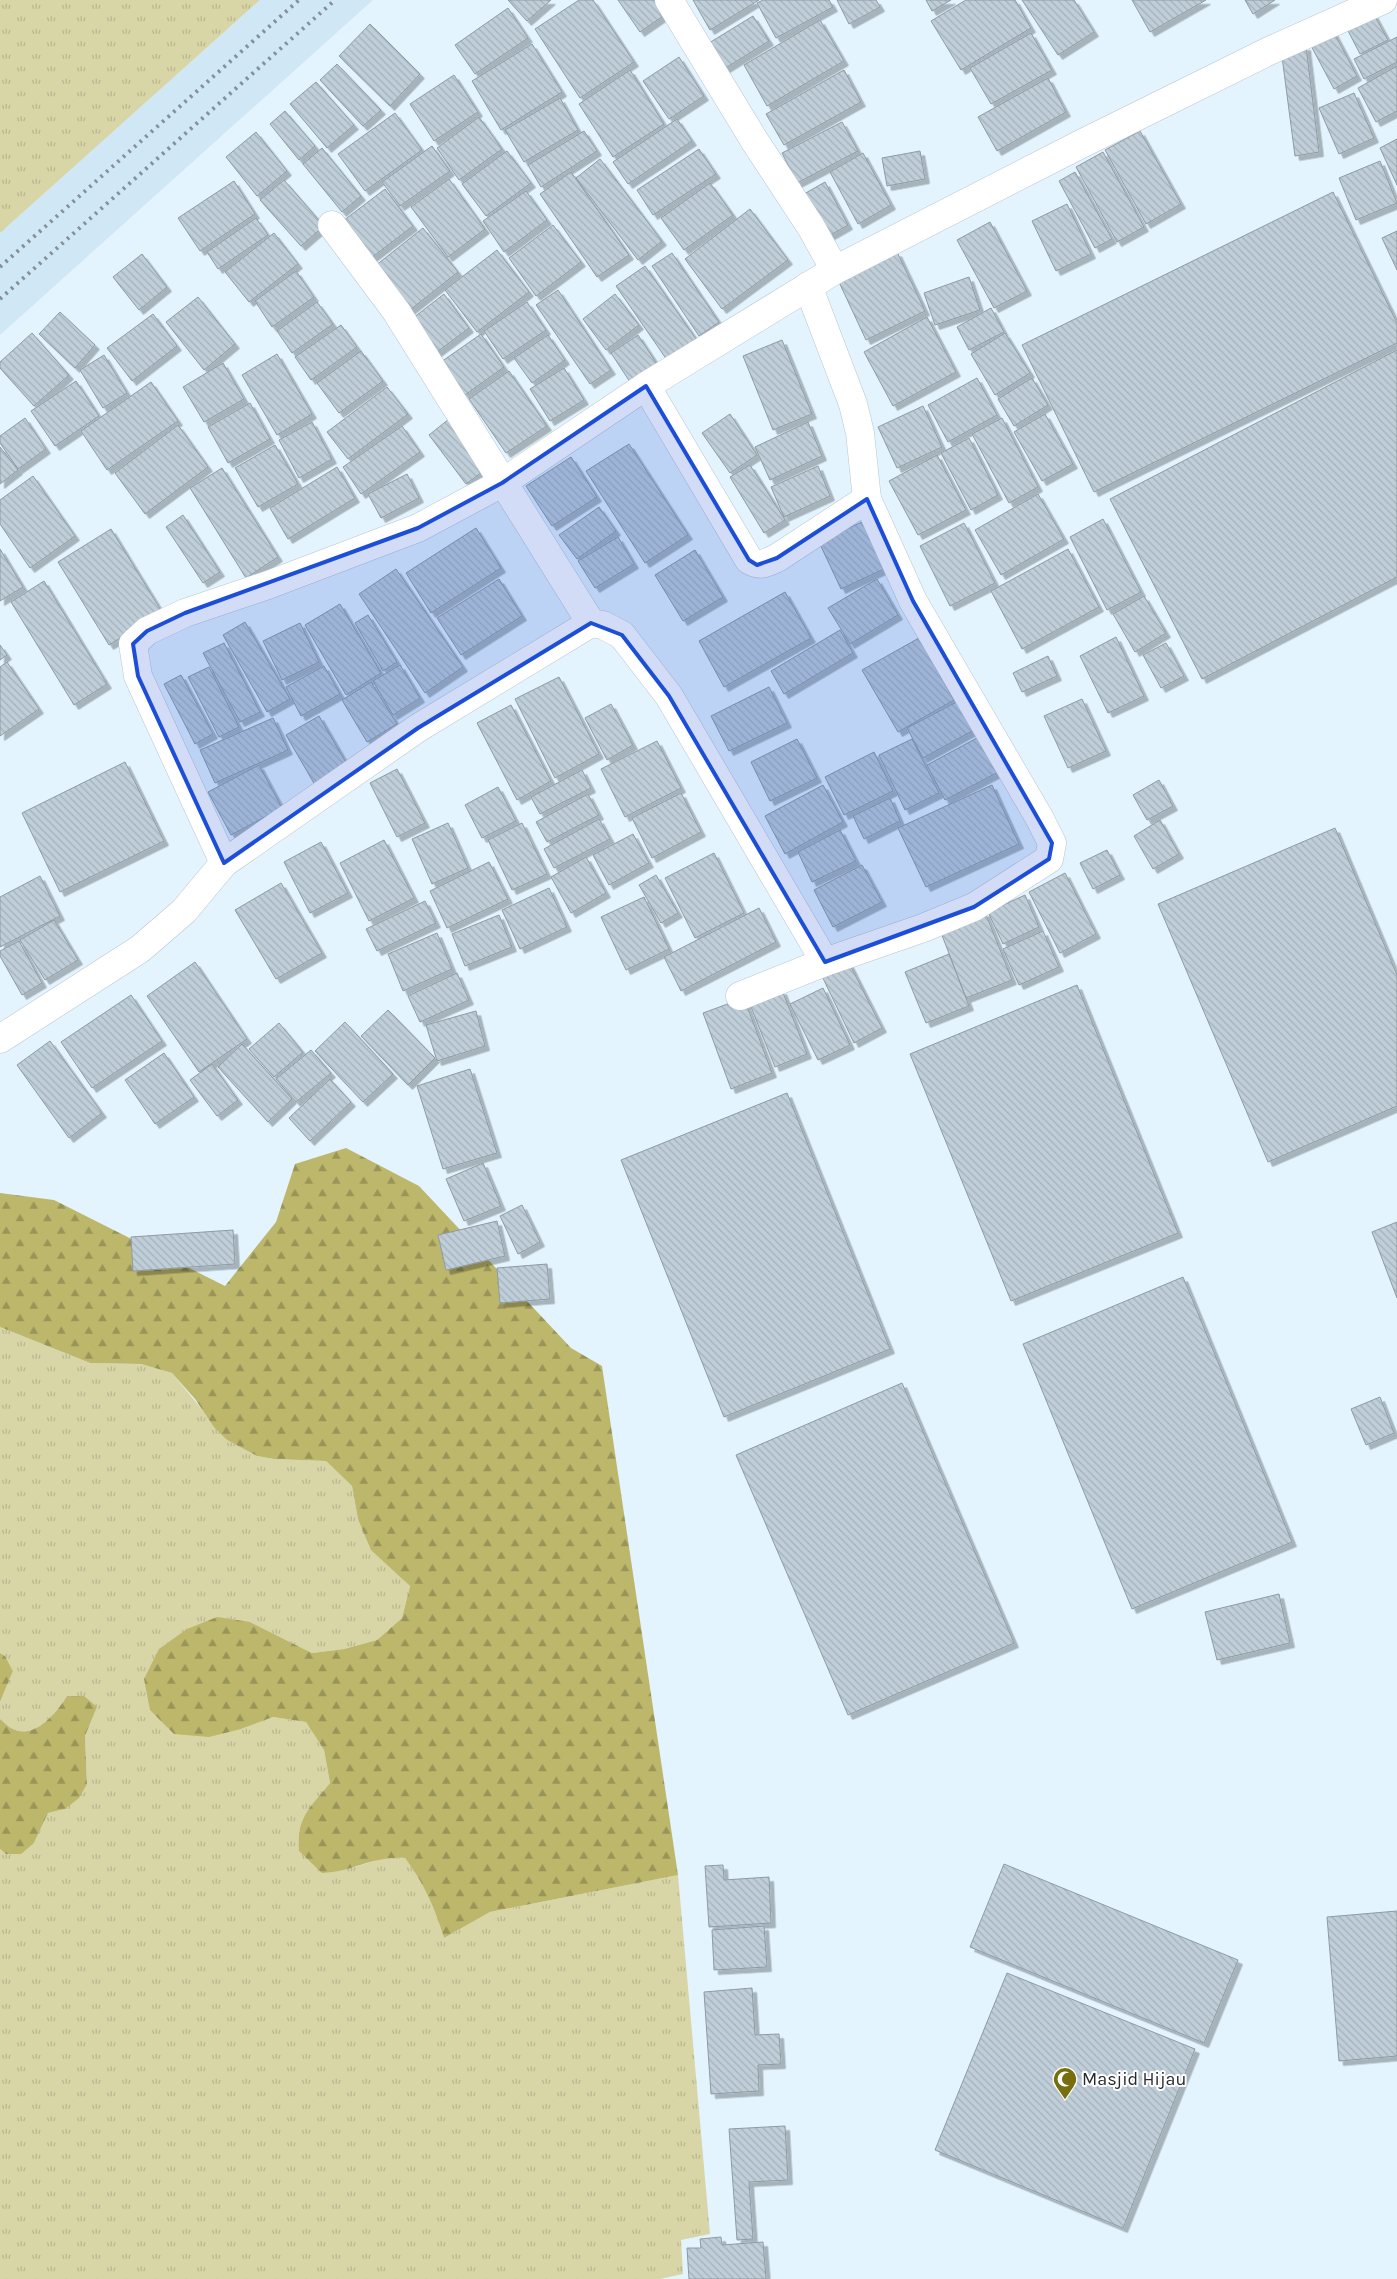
<svg xmlns="http://www.w3.org/2000/svg" width="1397" height="2279" viewBox="0 0 1397 2279" font-family="Karla,sans-serif">
  <defs>
    <pattern id="grass-tufts" width="24" height="20" patternUnits="userSpaceOnUse" patternTransform="scale(1.25)"><rect width="24" height="20" fill="#d8d5a7"/><path d="M3 7l-1-3M5 7V3M7 7l1-3M15 17l-1-3M17 17v-4M19 17l1-3" fill="none" stroke="#b9b790"/></pattern>
    <pattern id="forest-firs" width="22" height="20" patternUnits="userSpaceOnUse" patternTransform="scale(1.25)"><rect width="22" height="20" fill="#bdb76b"/><path d="M5 1l3.5 6h-7zM16 11l3.5 6h-7z" fill="#999558"/></pattern>
    <pattern id="building-back-hatch" width="6" height="6" patternUnits="userSpaceOnUse" patternTransform="scale(1.25)"><rect width="6" height="6" fill="#bfced8"/><path d="M-1 5l2 2M0 0l6 6M5-1l2 2" fill="none" stroke="#a4b1ba"/></pattern>
    <filter id="shadow"><feDropShadow dx="4.5" dy="4.5" stdDeviation="0" flood-color="#0004"/></filter>
  </defs>
  <rect width="100%" height="100%" fill="#e4f4fe"/>
  <polygon fill="#d0e7f6" points="260,0 373,0 0,335 0,233"/>
  <g fill="url(#grass-tufts)">
    <polygon points="0,0 260,0 0,233"/>
    <path d="M0,1327L90,1363L141,1364L172,1373L227,1440L257,1456L274,1459L326,1461L352,1486L358,1519L397,1573L410,1586L402,1618L377,1640L344,1649L312,1653L250,1622L241,1729L273,1717L306,1722L324,1750L330,1783C310,1808 296,1817 299,1851L355,1867L387,1857L405,1858L417,1874L435,1907L444,1938L490,1912L678,1875L710,2234L681,2240L683,2274L660,2279H0V1849L6,1854L34,1843L48,1813L65,1809L87,1784L85,1736L97,1707L67,1696C57,1712 35,1740 13,1729C8,1727 4,1722 0,1719V1702L13,1671L5,1656L0,1653Z"/>
  </g>
  <g fill="url(#forest-firs)">
    <path d="M346,1148L419,1186L571,1348L602,1366L678,1875L490,1912L444,1938C435,1908 424,1883 405,1858C372,1856 353,1872 322,1873L299,1851C296,1817 310,1808 330,1783L324,1750L306,1722L273,1717L241,1729L209,1737L174,1734L150,1710L144,1679L159,1649L187,1629L217,1617L250,1622L312,1653L344,1649L377,1640L402,1618L410,1586L371,1550L358,1519L352,1486L326,1461L274,1459L257,1456L227,1440L214,1427L195,1399L172,1373L141,1364L90,1363L0,1327V1193L54,1200L225,1286L276,1222L295,1164Z"/>
    <path d="M0,1653L5,1656L13,1671L0,1702V1719C4,1722 8,1727 13,1729C35,1740 57,1712 67,1696H84L97,1707L85,1736L87,1784L79,1798L65,1809L48,1813L34,1843L21,1854H6L0,1849Z"/>
  </g>
  <g fill="url(#building-back-hatch)" stroke="#8c9ba4" filter="url(#shadow)">
    <polygon points="508,0 551,0 527,21"/>
    <polygon points="579,0 593,0 634,62 580,98 535,29"/>
    <polygon points="618,0 661,0 669,12 640,32"/>
    <polygon points="693,0 759,0 710,30"/>
    <polygon points="763,0 829,0 833,7 776,38 757,3"/>
    <polygon points="837,0 876,0 880,7 849,24"/>
    <polygon points="926,0 951,0 932,11"/>
    <polygon points="966,0 1015,0 1031,28 961,70 931,21"/>
    <polygon points="1022,0 1074,0 1094,32 1058,55"/>
    <polygon points="1132,0 1206,0 1150,32"/>
    <polygon points="1245,0 1275,0 1253,14"/>
    <polygon points="508,8 528,38 475,74 455,45"/>
    <polygon points="1372,11 1388,40 1360,54 1345,25"/>
    <polygon points="753,16 769,41 724,69 709,43"/>
    <polygon points="820,20 844,61 767,106 744,65"/>
    <polygon points="370,24 420,74 390,106 339,56"/>
    <polygon points="1331,27 1357,76 1334,89 1308,40"/>
    <polygon points="1031,33 1052,70 991,104 970,68"/>
    <polygon points="1397,37 1397,62 1364,79 1354,59"/>
    <polygon points="532,44 562,92 501,130 472,81"/>
    <polygon points="1306,46 1319,152 1295,156 1281,49"/>
    <polygon points="679,57 704,96 669,119 643,81"/>
    <polygon points="337,64 381,110 363,126 320,80"/>
    <polygon points="1397,66 1397,111 1376,122 1358,88"/>
    <polygon points="630,70 664,124 613,157 579,104"/>
    <polygon points="844,70 861,102 784,145 766,114"/>
    <polygon points="454,75 478,112 434,141 410,104"/>
    <polygon points="1048,78 1066,112 997,151 978,117"/>
    <polygon points="316,82 354,125 327,148 290,104"/>
    <polygon points="1354,93 1374,138 1339,154 1319,108"/>
    <polygon points="560,98 578,130 524,162 505,130"/>
    <polygon points="285,111 315,146 299,160 270,124"/>
    <polygon points="395,113 422,150 365,191 338,154"/>
    <polygon points="479,117 502,149 459,180 437,148"/>
    <polygon points="677,119 692,141 628,184 613,162"/>
    <polygon points="842,122 858,151 797,183 782,153"/>
    <polygon points="584,131 597,151 541,187 528,165"/>
    <polygon points="1140,131 1181,204 1146,224 1105,150"/>
    <polygon points="256,132 287,171 257,196 226,157"/>
    <polygon points="1397,139 1397,185 1380,148"/>
    <polygon points="432,146 450,171 400,206 382,182"/>
    <polygon points="322,148 361,196 342,212 303,164"/>
    <polygon points="699,149 716,174 653,215 637,190"/>
    <polygon points="507,151 531,183 486,216 462,184"/>
    <polygon points="920,151 925,179 887,186 882,158"/>
    <polygon points="1103,152 1144,227 1117,242 1076,167"/>
    <polygon points="863,153 891,205 858,224 830,172"/>
    <polygon points="600,159 662,241 638,260 576,178"/>
    <polygon points="1380,161 1397,203 1356,220 1339,178"/>
    <polygon points="571,172 629,255 597,277 540,194"/>
    <polygon points="1075,172 1112,239 1095,248 1059,181"/>
    <polygon points="449,179 485,229 448,257 411,207"/>
    <polygon points="284,180 324,226 301,246 260,200"/>
    <polygon points="234,181 255,214 200,251 178,218"/>
    <polygon points="825,182 848,225 827,237 804,194"/>
    <polygon points="710,183 733,215 684,250 661,218"/>
    <polygon points="385,189 413,226 371,258 343,221"/>
    <polygon points="526,191 547,220 504,252 483,221"/>
    <polygon points="1333,192 1397,323 1397,343 1094,492 1022,345"/>
    <polygon points="1067,204 1091,254 1056,271 1032,221"/>
    <polygon points="750,209 788,260 722,309 685,259"/>
    <polygon points="256,218 268,235 218,269 207,252"/>
    <polygon points="990,222 1027,291 994,308 957,240"/>
    <polygon points="553,225 581,262 536,296 509,258"/>
    <polygon points="423,228 458,272 410,310 375,266"/>
    <polygon points="1397,231 1397,270 1382,238"/>
    <polygon points="274,233 298,264 249,302 225,272"/>
    <polygon points="497,250 529,292 477,332 445,290"/>
    <polygon points="897,252 925,311 866,340 838,280"/>
    <polygon points="672,253 719,322 699,336 652,266"/>
    <polygon points="142,254 167,287 139,310 113,277"/>
    <polygon points="645,266 696,339 667,360 616,286"/>
    <polygon points="296,271 314,297 272,327 255,301"/>
    <polygon points="969,277 980,310 935,325 924,293"/>
    <polygon points="558,290 611,370 590,384 536,305"/>
    <polygon points="444,294 469,328 433,355 408,322"/>
    <polygon points="615,294 639,325 606,350 583,319"/>
    <polygon points="198,297 235,344 204,370 166,322"/>
    <polygon points="317,302 333,324 292,353 277,331"/>
    <polygon points="527,302 546,330 503,359 484,331"/>
    <polygon points="991,308 1004,332 969,350 957,327"/>
    <polygon points="60,312 95,345 75,368 39,334"/>
    <polygon points="153,314 177,346 132,381 107,348"/>
    <polygon points="927,317 956,372 893,406 864,352"/>
    <polygon points="341,325 357,347 311,380 295,357"/>
    <polygon points="32,333 69,375 34,406 0,368 0,362"/>
    <polygon points="1005,333 1030,373 995,395 971,354"/>
    <polygon points="481,334 504,367 465,395 441,362"/>
    <polygon points="548,335 565,360 532,383 514,358"/>
    <polygon points="638,335 659,367 632,385 611,353"/>
    <polygon points="782,340 812,414 773,430 743,356"/>
    <polygon points="1397,350 1397,577 1202,679 1110,499"/>
    <polygon points="361,351 383,381 339,413 317,383"/>
    <polygon points="277,354 312,414 277,435 242,375"/>
    <polygon points="104,355 127,393 103,408 80,370"/>
    <polygon points="223,363 244,399 204,422 183,387"/>
    <polygon points="564,368 584,400 550,421 530,389"/>
    <polygon points="509,371 547,426 506,453 469,399"/>
    <polygon points="977,378 997,415 948,442 928,405"/>
    <polygon points="1032,378 1048,405 1014,426 998,399"/>
    <polygon points="76,381 99,416 55,446 31,411"/>
    <polygon points="151,382 178,421 107,470 81,431"/>
    <polygon points="387,387 408,414 348,459 327,432"/>
    <polygon points="250,403 270,439 228,463 208,427"/>
    <polygon points="923,406 942,447 897,468 878,427"/>
    <polygon points="730,414 757,455 730,473 702,433"/>
    <polygon points="1045,414 1073,464 1042,481 1014,432"/>
    <polygon points="25,418 46,449 18,469 0,443 0,436"/>
    <polygon points="1002,418 1038,487 1009,503 972,434"/>
    <polygon points="449,419 486,469 466,484 429,435"/>
    <polygon points="312,422 332,459 299,478 279,440"/>
    <polygon points="808,422 822,456 770,480 755,447"/>
    <polygon points="178,425 208,467 145,514 115,473"/>
    <polygon points="402,426 420,452 361,494 343,467"/>
    <polygon points="969,438 998,495 971,510 941,453"/>
    <polygon points="629,444 688,535 645,563 586,471"/>
    <polygon points="275,445 298,484 258,507 235,468"/>
    <polygon points="0,447 18,470 0,484"/>
    <polygon points="937,455 966,510 918,535 889,481"/>
    <polygon points="571,457 597,497 552,526 526,486"/>
    <polygon points="750,465 785,520 764,533 730,477"/>
    <polygon points="818,466 830,496 784,517 771,487"/>
    <polygon points="337,467 355,498 288,539 270,508"/>
    <polygon points="222,468 278,557 246,578 190,488"/>
    <polygon points="407,474 419,498 381,518 368,494"/>
    <polygon points="33,476 75,536 30,568 0,524 0,500"/>
    <polygon points="1038,494 1064,539 1001,575 975,530"/>
    <polygon points="599,507 616,531 577,559 559,535"/>
    <polygon points="183,515 220,572 203,583 166,527"/>
    <polygon points="1103,519 1141,592 1107,610 1070,537"/>
    <polygon points="864,521 886,568 841,589 819,542"/>
    <polygon points="964,523 995,583 950,606 920,546"/>
    <polygon points="476,528 501,568 431,613 406,573"/>
    <polygon points="111,529 162,612 109,645 58,562"/>
    <polygon points="618,537 634,564 595,588 578,561"/>
    <polygon points="0,549 23,587 0,601"/>
    <polygon points="1068,549 1099,607 1022,649 991,591"/>
    <polygon points="695,550 723,597 683,621 655,575"/>
    <polygon points="396,569 463,667 425,693 359,594"/>
    <polygon points="499,579 522,616 461,655 437,618"/>
    <polygon points="877,579 898,615 850,644 828,608"/>
    <polygon points="44,581 107,684 74,705 11,602"/>
    <polygon points="785,592 811,638 724,687 699,641"/>
    <polygon points="1144,596 1166,633 1135,652 1113,614"/>
    <polygon points="340,604 381,673 346,695 305,625"/>
    <polygon points="368,615 397,662 383,671 355,623"/>
    <polygon points="245,622 290,699 267,712 223,635"/>
    <polygon points="300,623 319,662 282,680 263,641"/>
    <polygon points="840,630 853,653 784,694 771,671"/>
    <polygon points="1116,637 1144,696 1108,713 1080,656"/>
    <polygon points="919,638 954,700 898,732 862,670"/>
    <polygon points="224,643 260,712 240,722 203,653"/>
    <polygon points="1166,643 1184,676 1161,688 1143,655"/>
    <polygon points="0,645 7,655 0,660"/>
    <polygon points="1048,656 1057,676 1022,692 1013,673"/>
    <polygon points="7,662 39,709 0,736 0,667"/>
    <polygon points="400,665 420,698 393,715 373,681"/>
    <polygon points="324,666 340,694 301,716 286,687"/>
    <polygon points="209,667 239,727 219,737 188,677"/>
    <polygon points="181,675 213,734 195,744 164,684"/>
    <polygon points="559,677 599,754 555,778 515,699"/>
    <polygon points="371,682 397,724 367,742 342,700"/>
    <polygon points="769,687 787,723 729,751 711,716"/>
    <polygon points="968,696 983,725 923,758 907,728"/>
    <polygon points="1082,699 1106,751 1068,768 1044,716"/>
    <polygon points="611,704 633,745 607,760 585,718"/>
    <polygon points="511,705 551,781 517,800 477,723"/>
    <polygon points="319,716 348,766 315,785 286,735"/>
    <polygon points="273,718 288,750 215,783 200,750"/>
    <polygon points="988,732 1006,768 945,800 927,765"/>
    <polygon points="797,739 817,778 770,801 751,762"/>
    <polygon points="912,739 939,793 905,810 879,755"/>
    <polygon points="657,741 681,788 625,817 601,769"/>
    <polygon points="874,752 893,791 844,815 825,777"/>
    <polygon points="125,762 164,841 60,892 22,813"/>
    <polygon points="259,765 282,808 231,835 208,792"/>
    <polygon points="397,769 425,823 397,837 370,783"/>
    <polygon points="582,770 591,788 540,814 531,797"/>
    <polygon points="1159,780 1173,806 1147,820 1133,795"/>
    <polygon points="823,785 843,822 785,854 765,816"/>
    <polygon points="992,785 1019,844 926,887 898,828"/>
    <polygon points="498,787 516,821 482,838 465,805"/>
    <polygon points="681,793 701,832 652,858 632,818"/>
    <polygon points="588,794 599,815 547,842 536,822"/>
    <polygon points="890,798 900,821 864,839 853,816"/>
    <polygon points="599,819 610,839 554,868 544,849"/>
    <polygon points="1160,820 1179,854 1153,869 1134,836"/>
    <polygon points="448,823 468,868 432,884 412,839"/>
    <polygon points="522,823 547,874 512,890 488,840"/>
    <polygon points="1335,828 1397,975 1397,1106 1268,1162 1158,904"/>
    <polygon points="840,830 856,861 812,882 798,852"/>
    <polygon points="633,834 649,863 609,885 593,855"/>
    <polygon points="384,840 414,898 369,921 340,863"/>
    <polygon points="321,842 348,893 310,913 284,862"/>
    <polygon points="1107,850 1120,875 1093,889 1080,863"/>
    <polygon points="714,853 744,913 695,938 665,878"/>
    <polygon points="586,857 606,893 571,913 551,877"/>
    <polygon points="489,862 508,899 447,928 430,891"/>
    <polygon points="862,865 882,902 833,927 814,890"/>
    <polygon points="1065,873 1096,934 1060,953 1029,892"/>
    <polygon points="656,875 678,913 661,923 639,885"/>
    <polygon points="40,876 60,916 0,947 0,897"/>
    <polygon points="281,883 322,953 276,979 235,910"/>
    <polygon points="549,888 567,927 520,949 502,910"/>
    <polygon points="1025,895 1039,927 1003,944 988,912"/>
    <polygon points="644,897 669,949 626,970 601,917"/>
    <polygon points="425,901 436,923 377,951 366,929"/>
    <polygon points="759,908 776,942 681,991 664,957"/>
    <polygon points="985,912 1012,980 966,998 940,930"/>
    <polygon points="499,915 512,947 465,966 452,934"/>
    <polygon points="54,920 78,960 45,980 20,940"/>
    <polygon points="1043,931 1059,967 1019,985 1003,949"/>
    <polygon points="437,933 452,969 403,991 388,954"/>
    <polygon points="19,941 42,983 22,995 0,956 0,951"/>
    <polygon points="949,954 969,1006 926,1023 905,972"/>
    <polygon points="848,961 882,1028 854,1043 821,974"/>
    <polygon points="195,962 247,1039 199,1072 147,996"/>
    <polygon points="457,973 469,1000 420,1022 408,996"/>
    <polygon points="1077,985 1178,1233 1011,1301 910,1054"/>
    <polygon points="823,988 850,1045 818,1060 790,1004"/>
    <polygon points="782,990 807,1054 775,1067 749,1002"/>
    <polygon points="131,995 162,1041 92,1088 61,1042"/>
    <polygon points="744,998 772,1073 731,1089 703,1013"/>
    <polygon points="388,1010 435,1058 408,1085 361,1036"/>
    <polygon points="476,1011 485,1046 437,1061 426,1025"/>
    <polygon points="345,1022 393,1074 363,1102 315,1051"/>
    <polygon points="279,1023 303,1052 274,1077 249,1049"/>
    <polygon points="50,1041 102,1113 69,1138 17,1065"/>
    <polygon points="242,1044 292,1099 268,1122 218,1067"/>
    <polygon points="311,1050 331,1073 296,1102 276,1079"/>
    <polygon points="164,1053 194,1097 155,1124 125,1080"/>
    <polygon points="212,1064 238,1100 217,1116 190,1080"/>
    <polygon points="470,1069 497,1153 443,1169 417,1086"/>
    <polygon points="330,1079 351,1102 310,1141 289,1118"/>
    <polygon points="787,1093 890,1349 724,1417 621,1160"/>
    <polygon points="483,1163 501,1206 464,1221 446,1179"/>
    <polygon points="522,1205 540,1242 518,1254 500,1216"/>
    <polygon points="497,1221 505,1256 446,1270 438,1235"/>
    <polygon points="1397,1222 1397,1298 1372,1232"/>
    <polygon points="233,1230 235,1264 133,1271 131,1237"/>
    <polygon points="547,1264 550,1299 500,1303 497,1268"/>
    <polygon points="1183,1277 1292,1542 1132,1609 1023,1344"/>
    <polygon points="902,1383 1014,1643 848,1715 736,1455"/>
    <polygon points="1380,1397 1394,1433 1366,1445 1351,1409"/>
    <polygon points="1279,1594 1290,1643 1217,1660 1205,1612"/>
    <polygon points="1004,1864 1238,1960 1204,2043 970,1947"/>
    <polygon points="723,1865 724,1880 769,1877 771,1923 709,1927 705,1866"/>
    <polygon points="1397,1911 1397,2056 1339,2061 1327,1917"/>
    <polygon points="764,1926 767,1967 714,1970 712,1930"/>
    <polygon points="1007,1973 1195,2049 1123,2228 935,2150"/>
    <polygon points="752,1988 755,2035 779,2034 781,2064 758,2065 759,2091 711,2094 704,1992"/>
    <polygon points="785,2126 788,2180 749,2182 753,2239 737,2240 729,2129"/>
    <polygon points="721,2237 722,2245 763,2242 766,2279 689,2279 687,2248 701,2248 700,2239"/>
  </g>
  <g fill="none" stroke-linecap="round" stroke-linejoin="round">
    <g stroke="#b7c6d0" stroke-width="29">
      <g id="minor">
        <polyline points="669,0 754,140 811,227 835,270"/>
        <polyline points="332,225 396,311 591,623 603,625 622,635 669,696 825,962"/>
        <path d="M646,386L749,560C760,567 766,563 777,558L867,499"/>
        <polyline points="224,863 138,676 133,644 147,631 185,613 268,585 418,528 502,483 646,386 835,270 1081,144 1269,51 1383,0"/>
        <polyline points="740,996 825,962 923,928 974,907 1049,859 1052,843 1040,819 913,601 867,499 860,433 853,404 808,286"/>
        <polyline points="0,1039 140,949 184,911 224,863 418,728 591,623"/>
      </g>
    </g>
    <use href="#minor" stroke="#fff" stroke-width="28"/>
    <g stroke="#859097" stroke-width="4" stroke-dasharray="2.5 5" stroke-linecap="butt">
      <polyline points="0,267 299,0"/>
      <polyline points="0,299 335,0"/>
    </g>
  </g>
  <path fill="#1d4ed8" fill-opacity="0.2" stroke="#1d4ed8" stroke-width="4" stroke-linejoin="round" d="M646,386L749,560L757,565L777,558L867,499L913,601L1052,843L1049,859L974,907L825,962L669,696L622,635L591,623L418,728L224,863L138,676L133,644L147,631L185,613L418,528L502,483Z"/>
  <defs>
    <g id="mosque-pin" transform="scale(1.25)"><path d="M0 17L-7.5 6A9.5 9.5 0 1 1 7.5 6Z" fill="#776f0f" stroke="#fff"/><path d="M3.5-4.9A6 6 0 1 0 3.5 4.9A5 5 0 1 1 3.5-4.9Z" fill="#fff"/></g>
  </defs>
  <g fill-rule="evenodd">
    <use href="#mosque-pin" x="1065" y="2079"/>
  </g>
  <g text-anchor="middle" stroke-width="4" stroke-linejoin="round" paint-order="stroke">
    <g font-size="18" fill="#252b2e" stroke="#fff" text-anchor="start">
      <text x="1082" y="2085">Masjid Hijau</text>
    </g>
  </g>
</svg>
